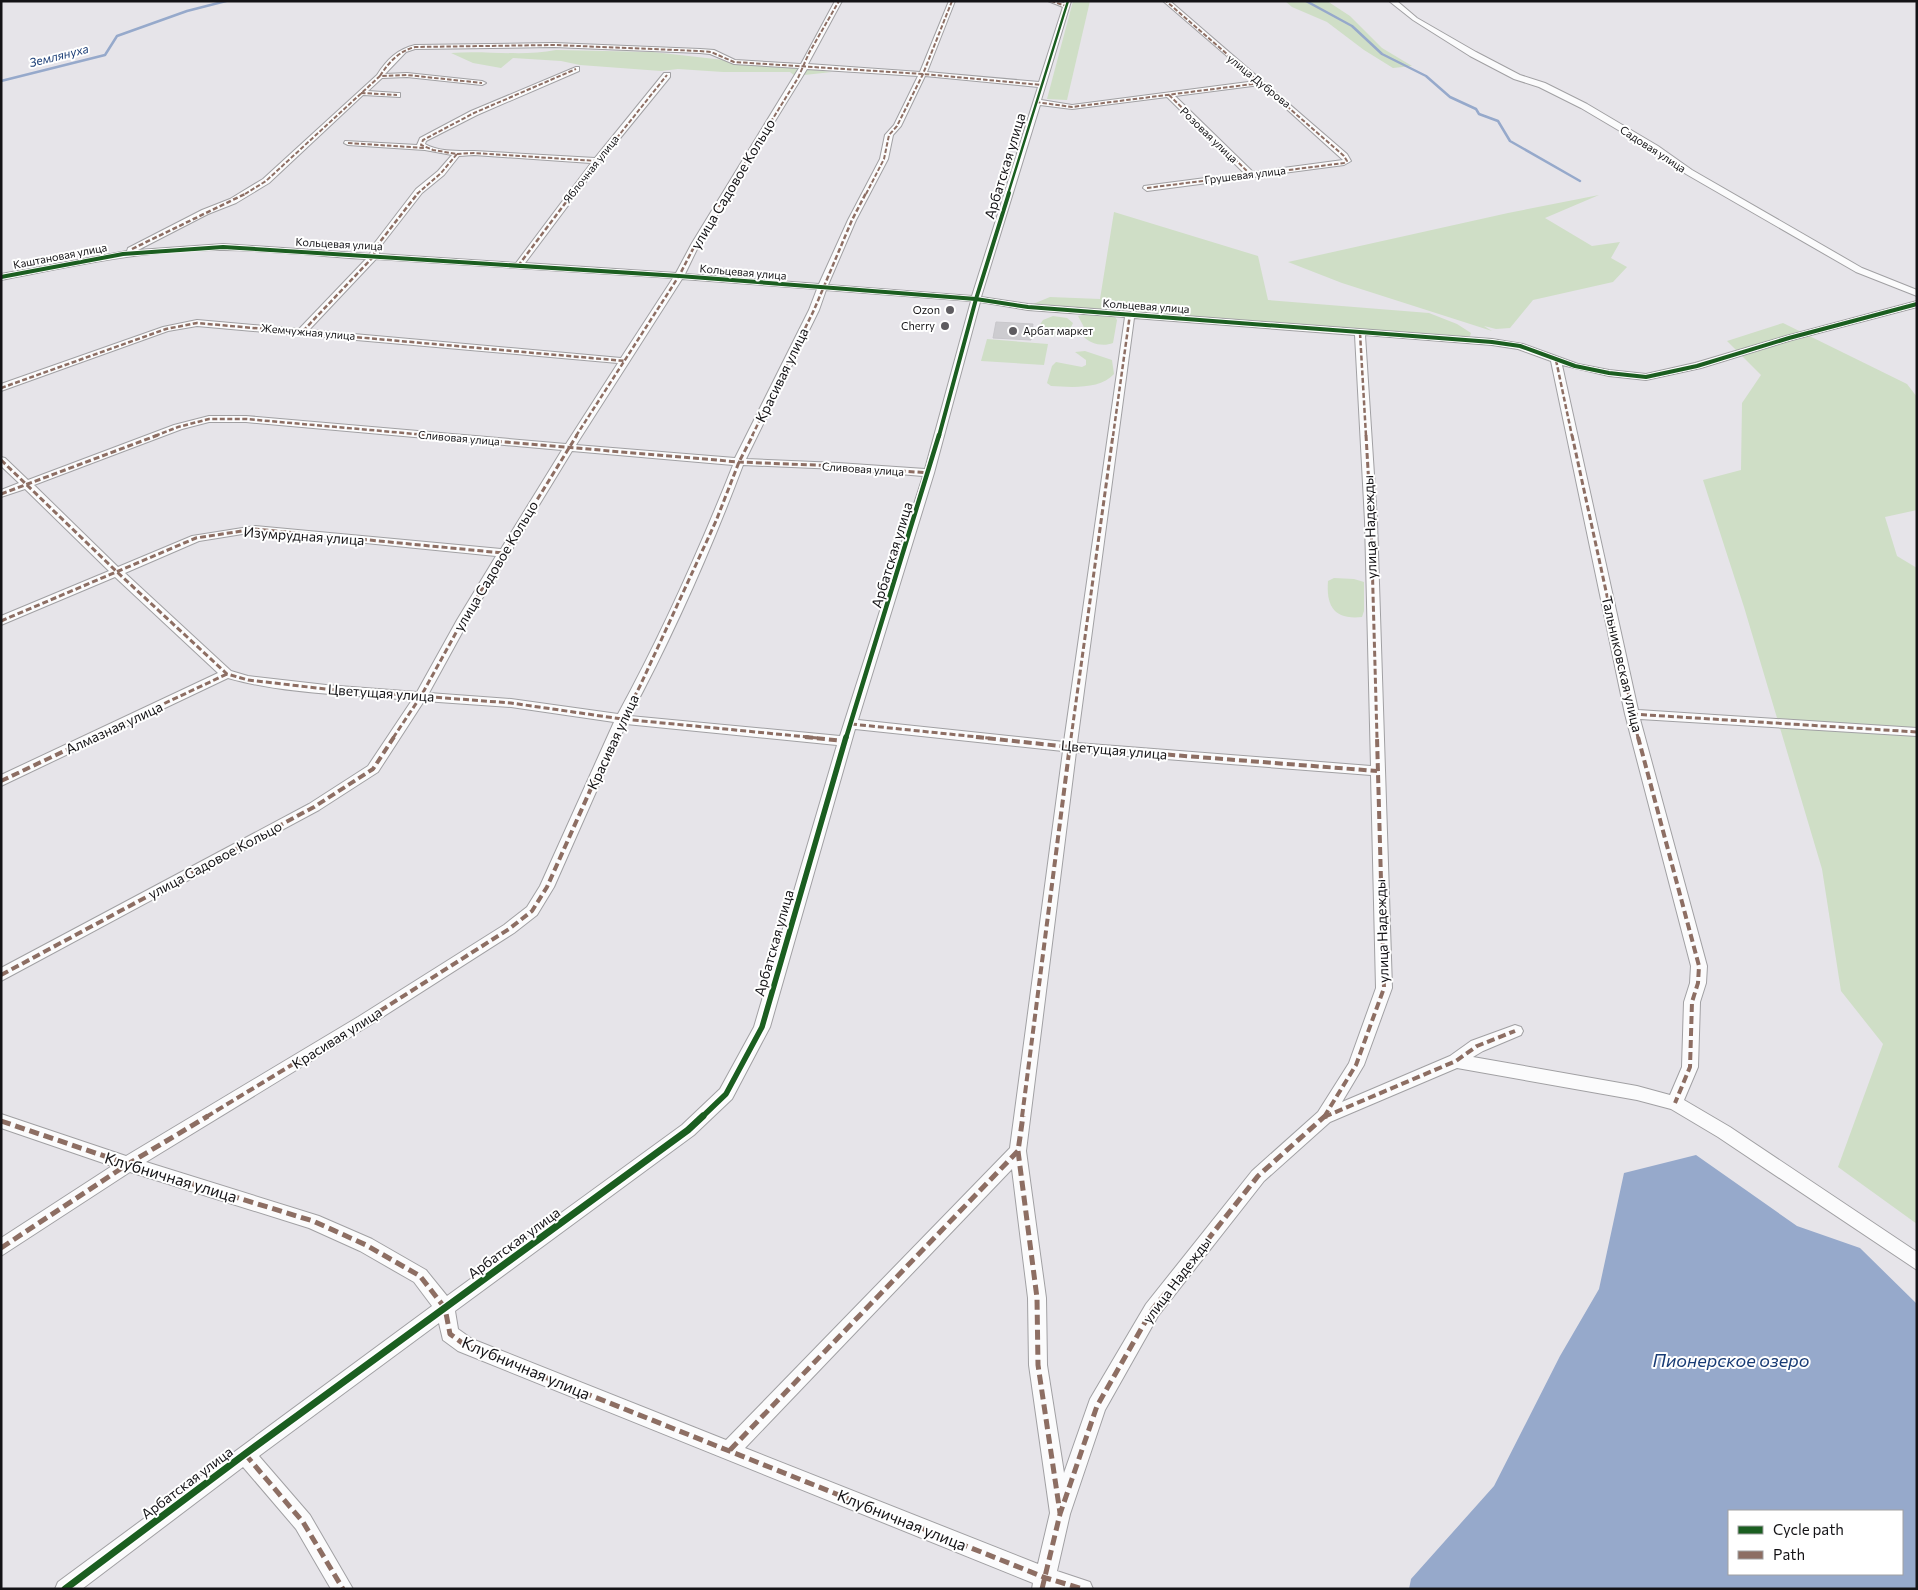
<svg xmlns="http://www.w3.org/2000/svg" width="1918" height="1590" viewBox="0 0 1918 1590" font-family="Commissioner,sans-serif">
  <rect width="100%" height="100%" fill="#e6e4e9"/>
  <g fill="#cfdec6">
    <polygon points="1073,1 1090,1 1067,100 1047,99"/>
    <polygon points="1285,1 1327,1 1350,16 1382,48 1412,66 1393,68 1364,50 1327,22 1292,7"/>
    <path d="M556,50L653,52L832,72L795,76L790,72H723L678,69L661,71L580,65L561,61L513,58L501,68L473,63L451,53C487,50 521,57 556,50Z"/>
    <polygon points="1599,195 1545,218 1592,246 1620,242 1611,258 1627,267 1613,282 1533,300 1510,328 1496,329 1484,326 1492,331 1342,283 1288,262 1508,213"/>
    <polygon points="1114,212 1258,256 1268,300 1429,313 1457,324 1471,333 1470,336 1464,337 1033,304 1050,297 1100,299"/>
    <path d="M1086,314L1115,317L1117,320L1113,343C1103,347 1090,344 1083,336L1085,329L1078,316Z"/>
    <polygon points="1053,316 1067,318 1073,323 1070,329 1056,331 1054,337 1043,337 1038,335 1039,326 1043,320"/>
    <polygon points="1783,323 1907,384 1917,397 1917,510 1885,517 1897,556 1917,568 1917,1224 1838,1167 1883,1044 1841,991 1822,869 1744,607 1703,480 1741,470 1742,403 1761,375 1727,341"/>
    <polygon points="987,339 1048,344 1044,365 981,361"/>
    <path d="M1085,351L1112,360L1114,374C1100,390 1070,387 1051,386L1047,383L1052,366L1056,362L1082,367L1086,365V360L1075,352Z"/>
    <path d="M1334,578L1354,579L1364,582V611L1362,617C1334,620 1326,606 1328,581Z"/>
  </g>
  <path fill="#96a9cb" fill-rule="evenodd" d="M1696,1155L1797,1226L1860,1248L1917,1304V1589H1409L1411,1579L1494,1486L1560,1356L1599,1289L1624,1173ZM1729,1511H1902V1574H1729Z"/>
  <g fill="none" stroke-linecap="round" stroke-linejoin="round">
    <g stroke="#96a9cb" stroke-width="2.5">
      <polyline points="1306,1 1352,26 1382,54 1426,76 1450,97 1476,109 1479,114 1498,121 1510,141 1580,181"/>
      <polyline points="1,81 105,55 117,36 187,11 226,1"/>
    </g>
  </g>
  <polygon fill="#cdccd0" stroke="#c8c7cb" points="996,322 1033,324 1031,340 993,338"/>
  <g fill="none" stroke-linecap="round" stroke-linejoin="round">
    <g stroke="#a1a0a3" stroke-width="2">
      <g id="minor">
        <path d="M835,1H842L808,64L920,72L949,1H955L927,72L1039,82L1063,7L1048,1L1064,3L1065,1H1071L1041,100L1072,105L1256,81L1163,1H1170L1347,154L1351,161L1344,165L1147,191L1143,188L1144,186L1244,173L1167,97L1072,109L1040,105L981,297L1028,304L1492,339L1523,344L1578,364L1609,370L1646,374L1695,363L1786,336L1917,301V307L1792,340L1701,368L1646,380L1609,376L1562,365L1638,710L1917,728V736L1640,719L1707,966L1706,983L1700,1002L1698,1067L1684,1100L1730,1127L1917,1252V1270L1718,1137L1671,1109L1637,1100L1457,1068L1330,1122L1264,1181L1158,1316L1105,1410L1070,1514L1057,1571L1090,1582L1093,1589H1032L1033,1583L458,1351L443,1340L439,1323L259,1456L310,1515L353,1589H331L296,1529L243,1467L82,1589H55L58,1582L432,1306L414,1282L360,1251L309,1228L130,1172L1,1256V1238L112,1166L1,1128V1114L126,1156L358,1017L504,925L527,907L540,886L614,722L511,707L424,701L378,772L319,810L1,981V968L309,804L368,766L412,700C354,695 283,694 228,678L1,786V775L218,673L115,577L1,625V616L109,571L25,489L1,497V490L19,483L1,466V457L5,458L28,480L174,425L209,416H246L566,444L618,363L197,326L168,331L1,391V384L163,327L197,320L299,329L366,259C319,256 270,250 223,250C148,249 74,266 1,280V274L127,251L128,248L202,210L230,199L263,179L377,75C387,59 398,49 415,45L554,43L700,49L714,50L735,60L801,64ZM554,47L700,53L710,54L734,64L799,68L692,243L676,273L525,263L600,163L670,77V73H664L595,158L474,151C459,151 439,152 425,144L426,141L477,115L579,71V67H576L471,111L420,138L417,145L345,141L344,143L348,145L425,150L452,155L438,171L416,189L373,245L370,254L223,244L138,250L208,214L236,203L269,183L363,95L400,97V93H397L368,91L382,78L407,77L482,85L486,83L482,81L407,73L385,74L406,52L415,49ZM807,69L918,76L894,125L885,135L880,159L848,220L819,284L685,274L700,243ZM925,76L1038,87L972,296L828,285L856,220L888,159L893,135L901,126ZM1260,85L1343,160L1253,172L1175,96ZM474,155L591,163L516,263L379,254L380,247L422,193L444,175L459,156ZM376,259L673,278L621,358L309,330ZM682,279L817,289L809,310L735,458L576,445ZM826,290L971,301L925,469L838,463L746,459L819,310ZM980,302L1028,310L1125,317L1064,742L858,720L934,473ZM1134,318L1355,335L1365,521L1371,766L1077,743ZM1365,335L1492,345L1518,349L1551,361L1625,714L1691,966L1690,983L1684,1002L1682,1067L1670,1095L1637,1086L1473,1057L1483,1051L1521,1035L1523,1031L1521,1027L1515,1025L1471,1041L1450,1056L1342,1102L1364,1065L1392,988L1377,521ZM209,422H246L562,450L501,549L255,526L192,536L118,567L34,485L182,429ZM572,451L733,465C700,548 661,635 618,714L511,699L429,693L469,620ZM743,465L838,469L923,476L840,736L630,716C673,636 711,550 743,465ZM255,532L496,556L457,620L417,692L326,685L248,676L231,671L125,573L199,541ZM626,724L837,745L754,1027L720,1089L682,1125L447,1296L426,1270L372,1239L319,1216L146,1162L370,1025L514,933L537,915L554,887ZM855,729L1063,751L1010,1148L726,1440L472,1339L458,1329L455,1311L694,1135L732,1099L770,1027ZM1076,752L1371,775L1376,988L1349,1063L1318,1112L1252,1171L1146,1304L1090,1399L1064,1473L1047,1365L1046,1298L1026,1151ZM1012,1169L1028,1298L1029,1365L1050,1513L1038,1564L745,1448Z"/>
        <polygon points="1389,1 1397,1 1417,18 1476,52 1520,75 1545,83 1587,104 1658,146 1692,170 1862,268 1917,290 1917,296 1856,272 1686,174 1652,150 1581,108 1539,87 1514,79 1470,56 1413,20"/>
      </g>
    </g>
    <use href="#minor" fill="#fbfbfc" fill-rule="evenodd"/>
    <g stroke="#8d6e63" stroke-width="2" stroke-dasharray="4.5 2" stroke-linecap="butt">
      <polyline points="1051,1 1066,6"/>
      <path d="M380,76C389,62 399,51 415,47L554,45L700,51L711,52L734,62L923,74L1042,85"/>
      <polyline points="361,93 397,95"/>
      <polyline points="1169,95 1250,174"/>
      <polyline points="1036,102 1072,107 1261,83"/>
      <polyline points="348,143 425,148"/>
      <polyline points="457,154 474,153 597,161"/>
      <polyline points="1147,188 1344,163 1347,161 1344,156 1166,1"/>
      <polyline points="245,194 266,181 380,76 407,75 482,83"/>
      <polyline points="417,194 441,173 457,154 433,150 421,145 423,140 474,113 576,69"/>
      <polyline points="572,194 667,75"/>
      <polyline points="726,194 798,78 809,53 839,1"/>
      <polyline points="866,194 884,159 889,135 897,126 923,74 952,1"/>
    </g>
    <g stroke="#8d6e63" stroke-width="2.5" stroke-dasharray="5 2.5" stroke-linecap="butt">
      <polyline points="132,249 247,193"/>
      <polyline points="518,266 573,193"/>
      <polyline points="303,331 374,256 376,247 418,193"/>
      <polyline points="1360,333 1366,436"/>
      <polyline points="1556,360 1572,436"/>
      <polyline points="1,388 166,329 197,323 625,361"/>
      <polyline points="155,436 178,427 209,419 246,419 438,436"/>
      <polyline points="576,436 679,276 696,243 727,193"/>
      <polyline points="752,436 814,310 852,220 866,193"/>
      <polyline points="1113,436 1130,314"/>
    </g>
    <g stroke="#8d6e63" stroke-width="3" stroke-dasharray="6 3" stroke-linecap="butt">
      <polyline points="424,435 739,462 838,466 929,473"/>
      <polyline points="1366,435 1371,521 1377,738"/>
      <polyline points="1572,435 1638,738"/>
      <polyline points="1,460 116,571 227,674 248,680 326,689 511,703 622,719 818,738"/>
      <polyline points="1,494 158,435"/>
      <polyline points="1,621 196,538 255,529 503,553"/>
      <polyline points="1632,714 1917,732"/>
      <polyline points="851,724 988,738"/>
      <polyline points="91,738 227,674"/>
      <polyline points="393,738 421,696 463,620 577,435"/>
      <polyline points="613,738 640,686 716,521 739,462 753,435"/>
      <polyline points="1071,738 1113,435"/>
    </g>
    <g stroke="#8d6e63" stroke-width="4" stroke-dasharray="8 4" stroke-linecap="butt">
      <polyline points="805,737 845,741"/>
      <polyline points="976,737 1070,747 1377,771"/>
      <polyline points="1638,737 1699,966 1698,983 1692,1002 1690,1067 1675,1103"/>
      <polyline points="1,781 94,737"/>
      <polyline points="1,975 314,807 373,769 394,737"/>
      <polyline points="206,1117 364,1021 509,929 532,911 547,887 614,737"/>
      <polyline points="1022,1117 1071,737"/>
      <polyline points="1324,1117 1456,1061 1477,1046 1515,1031"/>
      <polyline points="1324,1117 1356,1065 1384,988 1377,737"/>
    </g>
    <g stroke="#8d6e63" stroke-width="5" stroke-dasharray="10 5" stroke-linecap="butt">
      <polyline points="1324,1117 1327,1116"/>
      <polyline points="1,1121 128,1164 313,1221 366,1245 420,1276 445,1308 450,1334 465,1345 1046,1578 1083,1589"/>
      <polyline points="1018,1151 1037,1298 1038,1365 1060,1513"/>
      <polyline points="1,1248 128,1164 208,1116"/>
      <polyline points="730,1450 1018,1151 1023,1116"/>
      <polyline points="245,1454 303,1522 343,1589"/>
      <polyline points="1042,1589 1060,1514 1097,1406 1152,1310 1258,1176 1325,1116"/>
    </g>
    <g stroke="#fff" stroke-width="4.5">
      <polyline id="cycleway-far4" points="1008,194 1068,1"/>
    </g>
    <g stroke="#fff" stroke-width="5.5">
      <g id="cycleway-far3">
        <polyline points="1,277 123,254 223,247 679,276 976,299 1028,307 1492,342 1520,346 1575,366 1609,373 1646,377 1697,366 1789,338 1917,304"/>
        <polyline points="939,436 976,299 1009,193"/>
      </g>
    </g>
    <g stroke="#fff" stroke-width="7">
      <polyline id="cycleway-far2" points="846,738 939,435"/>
    </g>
    <g stroke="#fff" stroke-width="9">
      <polyline id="cycleway-far1" points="702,1117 726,1094 762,1027 846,737"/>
    </g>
    <g stroke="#fff" stroke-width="10">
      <polyline id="cycleway" points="65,1589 245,1454 688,1130 703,1116"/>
    </g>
    <use href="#cycleway-far4" stroke="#1b5e20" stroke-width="2.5"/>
    <use href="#cycleway-far3" stroke="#1b5e20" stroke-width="4"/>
    <use href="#cycleway-far2" stroke="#1b5e20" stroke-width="4.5"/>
    <use href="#cycleway-far1" stroke="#1b5e20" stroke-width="5.5"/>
    <use href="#cycleway" stroke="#1b5e20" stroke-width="7"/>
  </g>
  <g fill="#5e5c60" stroke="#fff" stroke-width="2">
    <circle cx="950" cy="310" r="5"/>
    <circle cx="945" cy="326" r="5"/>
    <circle cx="1013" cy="331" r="5"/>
  </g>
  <g text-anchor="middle" stroke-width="4" stroke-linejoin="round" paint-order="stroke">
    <g font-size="11" fill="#141316" stroke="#fff">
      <text transform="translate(1259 81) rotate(39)" y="4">улица Дуброва</text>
      <text transform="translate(1209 135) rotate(44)" y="4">Розовая улица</text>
      <text transform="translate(1653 149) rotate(33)" y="4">Садовая улица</text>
      <text transform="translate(591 169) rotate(-52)" y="4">Яблочная улица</text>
      <text transform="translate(1245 175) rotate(-7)" y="4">Грушевая улица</text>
      <text transform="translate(339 244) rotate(3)" y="4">Кольцевая улица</text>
      <text transform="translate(60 256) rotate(-11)" y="4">Каштановая улица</text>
      <text transform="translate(743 272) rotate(5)" y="4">Кольцевая улица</text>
      <text transform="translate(1146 306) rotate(4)" y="4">Кольцевая улица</text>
      <text transform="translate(308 332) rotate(5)" y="4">Жемчужная улица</text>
      <text transform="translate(459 438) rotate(5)" y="4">Сливовая улица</text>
      <text transform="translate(863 469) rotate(4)" y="4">Сливовая улица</text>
    </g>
    <g font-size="11" fill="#141316" stroke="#fff" text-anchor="end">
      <text x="940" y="314">Ozon</text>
      <text x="935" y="330">Cherry</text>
      <text x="1023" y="335" text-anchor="start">Арбат маркет</text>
    </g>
    <g font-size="12" font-style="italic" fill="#193c75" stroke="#fff">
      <text transform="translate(59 56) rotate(-14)" y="4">Землянуха</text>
    </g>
    <g font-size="14" fill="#141316" stroke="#fff">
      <text transform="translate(1005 166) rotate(-73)" y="5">Арбатская улица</text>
      <text transform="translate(733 184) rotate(-59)" y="5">улица Садовое Кольцо</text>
      <text transform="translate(782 375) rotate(-64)" y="5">Красивая улица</text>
      <text transform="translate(1370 527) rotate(-92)" y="5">улица Надежды</text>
      <text transform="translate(304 536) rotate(4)" y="5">Изумрудная улица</text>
      <text transform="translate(892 555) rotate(-73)" y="5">Арбатская улица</text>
      <text transform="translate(496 566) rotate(-59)" y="5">улица Садовое Кольцо</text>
      <text transform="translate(1622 664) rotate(77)" y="5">Тальниковская улица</text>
      <text transform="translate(381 693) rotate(4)" y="5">Цветущая улица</text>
      <text transform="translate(114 728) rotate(-25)" y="5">Алмазная улица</text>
      <text transform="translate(613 742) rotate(-65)" y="5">Красивая улица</text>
      <text transform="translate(1114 750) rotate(5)" y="5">Цветущая улица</text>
      <text transform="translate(215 860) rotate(-28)" y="5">улица Садовое Кольцо</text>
      <text transform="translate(1382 931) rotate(-92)" y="5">улица Надежды</text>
      <text transform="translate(774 943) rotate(-74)" y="5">Арбатская улица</text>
      <text transform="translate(337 1038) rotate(-32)" y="5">Красивая улица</text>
      <text transform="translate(514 1243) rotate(-36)" y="5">Арбатская улица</text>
      <text transform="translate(1177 1280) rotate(-53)" y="5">улица Надежды</text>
      <text transform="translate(187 1483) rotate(-37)" y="5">Арбатская улица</text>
    </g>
    <g font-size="16" fill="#141316" stroke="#fff">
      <text transform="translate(171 1177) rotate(17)" y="6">Клубничная улица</text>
      <text transform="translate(526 1368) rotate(23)" y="6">Клубничная улица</text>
      <text transform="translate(902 1520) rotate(22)" y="6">Клубничная улица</text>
    </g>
    <g font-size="18" font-style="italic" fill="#193c75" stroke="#fff">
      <text x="1731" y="1367">Пионерское озеро</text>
    </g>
  </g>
  <rect width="1918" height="1590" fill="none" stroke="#141316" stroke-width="5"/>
  <rect x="1728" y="1510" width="175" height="65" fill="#ffffff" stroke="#a1a1a2"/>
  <rect x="1738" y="1526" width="25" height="8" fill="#1b5e20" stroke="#a1a1a2"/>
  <text x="1773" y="1535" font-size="15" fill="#141316">Cycle path</text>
  <rect x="1738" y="1551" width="25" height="8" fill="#8d6e63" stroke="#a1a1a2"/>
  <text x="1773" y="1560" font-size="15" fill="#141316">Path</text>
</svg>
